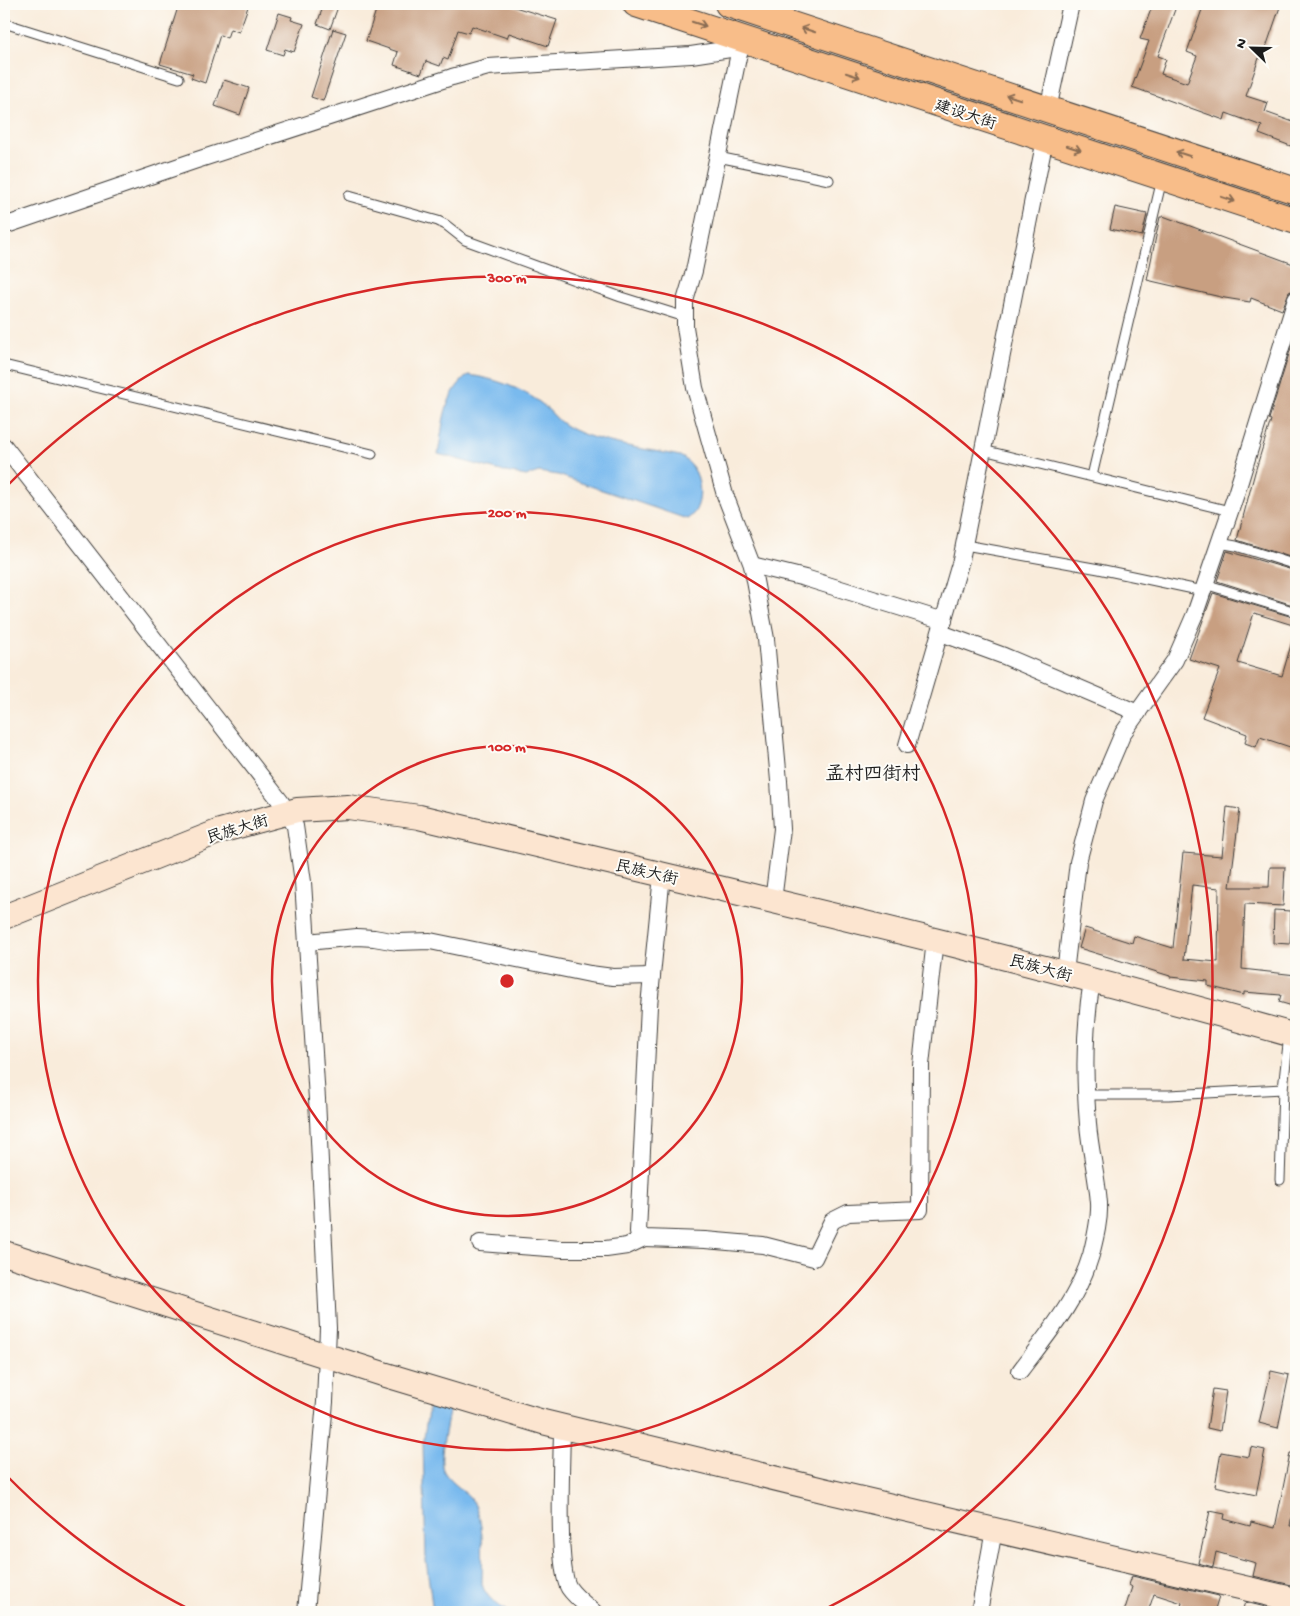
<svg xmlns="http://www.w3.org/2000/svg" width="1300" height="1616" viewBox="0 0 1300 1616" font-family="'Gochi Hand','LXGW WenKai TC',sans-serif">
  <rect width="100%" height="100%" fill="#fdfcf7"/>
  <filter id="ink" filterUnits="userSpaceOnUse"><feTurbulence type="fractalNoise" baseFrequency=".02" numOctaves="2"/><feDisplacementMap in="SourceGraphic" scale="10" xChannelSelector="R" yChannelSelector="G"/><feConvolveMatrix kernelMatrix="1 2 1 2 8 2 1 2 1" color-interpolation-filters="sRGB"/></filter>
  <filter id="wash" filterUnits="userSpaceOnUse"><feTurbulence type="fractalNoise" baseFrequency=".0096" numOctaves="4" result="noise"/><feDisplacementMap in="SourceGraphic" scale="20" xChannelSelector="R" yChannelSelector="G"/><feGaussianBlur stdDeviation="1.12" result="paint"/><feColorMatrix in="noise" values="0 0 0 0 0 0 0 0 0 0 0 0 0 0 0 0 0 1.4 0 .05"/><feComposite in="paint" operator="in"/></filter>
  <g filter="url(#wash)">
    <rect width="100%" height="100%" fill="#f9ecdb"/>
    <g fill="#79baee" stroke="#4a6b85">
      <path d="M468,375C493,378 522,388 542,404C551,411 557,421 568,427C596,443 647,449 680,456C687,460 692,465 696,473C702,487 702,511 687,519L558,475L539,472L526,476L501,471L438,454C444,423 442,397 468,375Z"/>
      <path d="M432,1397L450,1405C448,1422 440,1450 442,1466C444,1479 465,1490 472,1500C486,1520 482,1561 482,1584C485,1597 497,1604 508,1612H433L426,1560L423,1443L429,1405Z"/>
    </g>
    <g id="blocks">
      <g fill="#c89f81" fill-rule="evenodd">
        <polygon points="179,4 249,4 239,32 230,29 227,38 220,35 205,83 191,78 193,74 160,64"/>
        <polygon points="324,4 339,4 330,29 317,24"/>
        <polygon points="378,4 505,4 557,20 548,46 509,33 507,38 472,26 469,33 458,30 448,60 443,58 440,66 426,61 421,74 394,65 398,52 366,41"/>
        <polygon points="1153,4 1177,4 1158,56 1166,59 1161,74 1187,83 1197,56 1187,52 1204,4 1281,4 1262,59 1259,58 1246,96 1268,103 1265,112 1296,123 1296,148 1259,134 1262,126 1226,113 1224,120 1132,87 1149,41 1140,39"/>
        <polygon points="279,13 292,17 291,20 304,24 294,52 285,49 283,55 267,50"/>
        <polygon points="333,29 346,33 323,101 311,97"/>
        <polygon points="224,80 249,88 240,115 215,106"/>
        <polygon points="1115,207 1147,214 1142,236 1110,229"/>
        <polygon points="1163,216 1296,265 1296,289 1289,292 1282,310 1251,298 1250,302 1225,298 1147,280 1160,217 1162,217"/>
        <polygon points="1293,341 1296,342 1296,559 1237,540 1255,472 1271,420 1269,419"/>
        <polygon points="1227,551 1296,571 1296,606 1217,581"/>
        <polygon points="1213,593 1296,618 1296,626 1254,613 1238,663 1282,676 1293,638 1296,638 1296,749 1260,737 1256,747 1245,743 1247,734 1202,717 1220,669 1189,659"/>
        <path d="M1227,807L1240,809L1230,887H1269L1270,867H1285L1283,906L1245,904L1242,969L1296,975V1007L1279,1002L1281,995L1244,992V995L1208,986V981L1170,977V976L1079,948L1085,928L1132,943L1134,936L1173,948L1183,853L1222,856ZM1192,885L1219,888L1218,962L1184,959Z"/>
        <polygon points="1274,910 1291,911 1290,944 1273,943"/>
        <polygon points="1271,1371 1289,1375 1278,1428 1259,1423"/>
        <polygon points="1213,1389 1226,1391 1220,1431 1207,1428"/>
        <polygon points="1251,1447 1265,1450 1256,1495 1215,1486 1221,1452 1249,1457"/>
        <polygon points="1290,1453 1296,1453 1296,1492 1290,1526 1296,1526 1296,1586 1253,1576 1256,1563 1216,1552 1213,1567 1198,1563 1210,1511 1225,1514 1224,1519 1250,1526 1251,1522 1275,1528"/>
        <polygon points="1132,1576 1219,1596 1214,1612 1179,1612 1182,1603 1154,1594 1148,1612 1124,1612 1132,1587 1129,1585"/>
        <polygon points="1245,1602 1286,1612 1242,1612"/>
      </g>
    </g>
  </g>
  <g filter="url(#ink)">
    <use href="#blocks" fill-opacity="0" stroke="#3d3b39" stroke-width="1"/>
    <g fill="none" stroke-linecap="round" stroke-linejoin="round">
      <g stroke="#3d3b39" stroke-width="11">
        <g id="lane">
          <polyline points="4,23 179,78"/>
          <polyline points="718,157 829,180"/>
          <polyline points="349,196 438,221 446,225 465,240 621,297 685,317"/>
          <polyline points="4,365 372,454"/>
          <polyline points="983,450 1230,511"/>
          <polyline points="1092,476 1162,179"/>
          <polyline points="1219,543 1236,546 1296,565"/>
          <polyline points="965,545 1099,569 1203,591"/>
          <polyline points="1205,584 1296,612"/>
          <polyline points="1086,1095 1169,1095 1283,1089"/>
          <polyline points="1280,1180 1283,1089 1289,1035"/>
        </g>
      </g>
      <g stroke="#3d3b39" stroke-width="18">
        <g id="street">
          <polyline points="740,48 694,271 685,301 685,327 695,388 725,495 752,565 766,639 779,781 782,829 773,901"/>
          <polyline points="1048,109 1071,4"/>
          <polyline points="4,226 194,161 452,77 488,67 691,55 750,46"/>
          <polyline points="4,446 281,802 295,826 303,882 317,1099 328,1328 325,1402 306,1612"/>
          <polyline points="752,565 805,578 944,621"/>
          <polyline points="941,633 1004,656 1138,713"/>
          <polyline points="907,745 961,560 1045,139"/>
          <polyline points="662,875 649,1006 638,1232 644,1238 705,1240 763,1245 814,1258 832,1221 848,1213 920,1210 921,1065 935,940"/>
          <polyline points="307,942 357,937 374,938 397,942 430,941 590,974 613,977 652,976"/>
          <polyline points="1065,973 1078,862 1094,801 1123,733 1175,660 1195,614 1236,494 1296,299"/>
          <polyline points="480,1243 562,1249 606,1249 627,1246 644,1238"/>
          <path d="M1020,1371C1047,1335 1078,1299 1091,1255C1095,1239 1100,1220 1099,1203C1097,1176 1090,1150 1088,1124C1084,1076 1084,1028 1092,980"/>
          <path d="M562,1426C562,1457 556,1567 569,1588C575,1597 586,1605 594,1612"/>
          <polyline points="979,1612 994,1530"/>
        </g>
      </g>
      <g stroke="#3d3b39" stroke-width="26">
        <g id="secondary">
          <path d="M4,917L220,831L297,810L348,807L419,817C712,887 1007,953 1296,1036"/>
          <polyline points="4,1253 383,1374 543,1422 827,1491 1296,1600"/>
        </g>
      </g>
      <g stroke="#3d3b39" stroke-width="28">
        <g id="primary">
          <polyline points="636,4 1296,221"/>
          <polyline points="728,4 1296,191"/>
        </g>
      </g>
      <use href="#lane" stroke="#fff" stroke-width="9"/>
      <use href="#street" stroke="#fff" stroke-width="16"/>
      <use href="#secondary" stroke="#fce5d0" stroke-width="24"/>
      <use href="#primary" stroke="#f8bd89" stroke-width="26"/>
    </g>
    <defs><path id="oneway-shaft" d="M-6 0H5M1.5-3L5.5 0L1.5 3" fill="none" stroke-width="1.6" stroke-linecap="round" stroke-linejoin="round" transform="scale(1.25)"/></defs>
    <g stroke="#8a6c52">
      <use href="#oneway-shaft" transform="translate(699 24) rotate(18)"/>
      <use href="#oneway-shaft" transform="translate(808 30) rotate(-162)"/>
      <use href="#oneway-shaft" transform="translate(853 75) rotate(18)"/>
      <use href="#oneway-shaft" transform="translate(1013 97) rotate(-162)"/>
      <use href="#oneway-shaft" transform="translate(1074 148) rotate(18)"/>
      <use href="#oneway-shaft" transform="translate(1183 154) rotate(-162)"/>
      <use href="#oneway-shaft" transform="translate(1228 199) rotate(18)"/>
    </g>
  </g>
  <g fill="none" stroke="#d62828" stroke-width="2.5">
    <circle cx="507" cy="981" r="235"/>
    <circle cx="507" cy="981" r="469"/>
    <path d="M193 1611A704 704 0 0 1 5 1474M5 488A704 704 0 1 1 821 1611"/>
  </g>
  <g text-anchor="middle" stroke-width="4" stroke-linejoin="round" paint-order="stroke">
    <g font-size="16" fill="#1c1c1c" stroke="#fdfcf7">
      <text transform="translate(966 113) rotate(18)" y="6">建设大街</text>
      <text transform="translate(237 828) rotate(-17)" y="6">民族大街</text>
      <text transform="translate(647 871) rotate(13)" y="6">民族大街</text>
      <text transform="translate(1041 967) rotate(15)" y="6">民族大街</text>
    </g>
    <g font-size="19" fill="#1c1c1c" stroke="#fdfcf7">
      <text x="873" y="779">孟村四街村</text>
    </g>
  </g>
  <circle cx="507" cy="981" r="8" fill="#d62828" stroke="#fdfcf7" stroke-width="2.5"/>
  <g font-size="15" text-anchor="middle" font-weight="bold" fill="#d62828" stroke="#fdfcf7" stroke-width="4" stroke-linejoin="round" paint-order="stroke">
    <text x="507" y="282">300 m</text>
    <text x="507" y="517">200 m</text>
    <text x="507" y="751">100 m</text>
  </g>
  <rect width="1300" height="1616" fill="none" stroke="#fdfcf7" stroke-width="20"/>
  <g transform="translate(1252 48) rotate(293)" stroke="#fdfcf7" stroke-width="4" paint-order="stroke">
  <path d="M0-4L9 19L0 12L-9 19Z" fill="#1c1c1c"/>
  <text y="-8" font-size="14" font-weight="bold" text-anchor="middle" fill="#1c1c1c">N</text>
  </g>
</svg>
